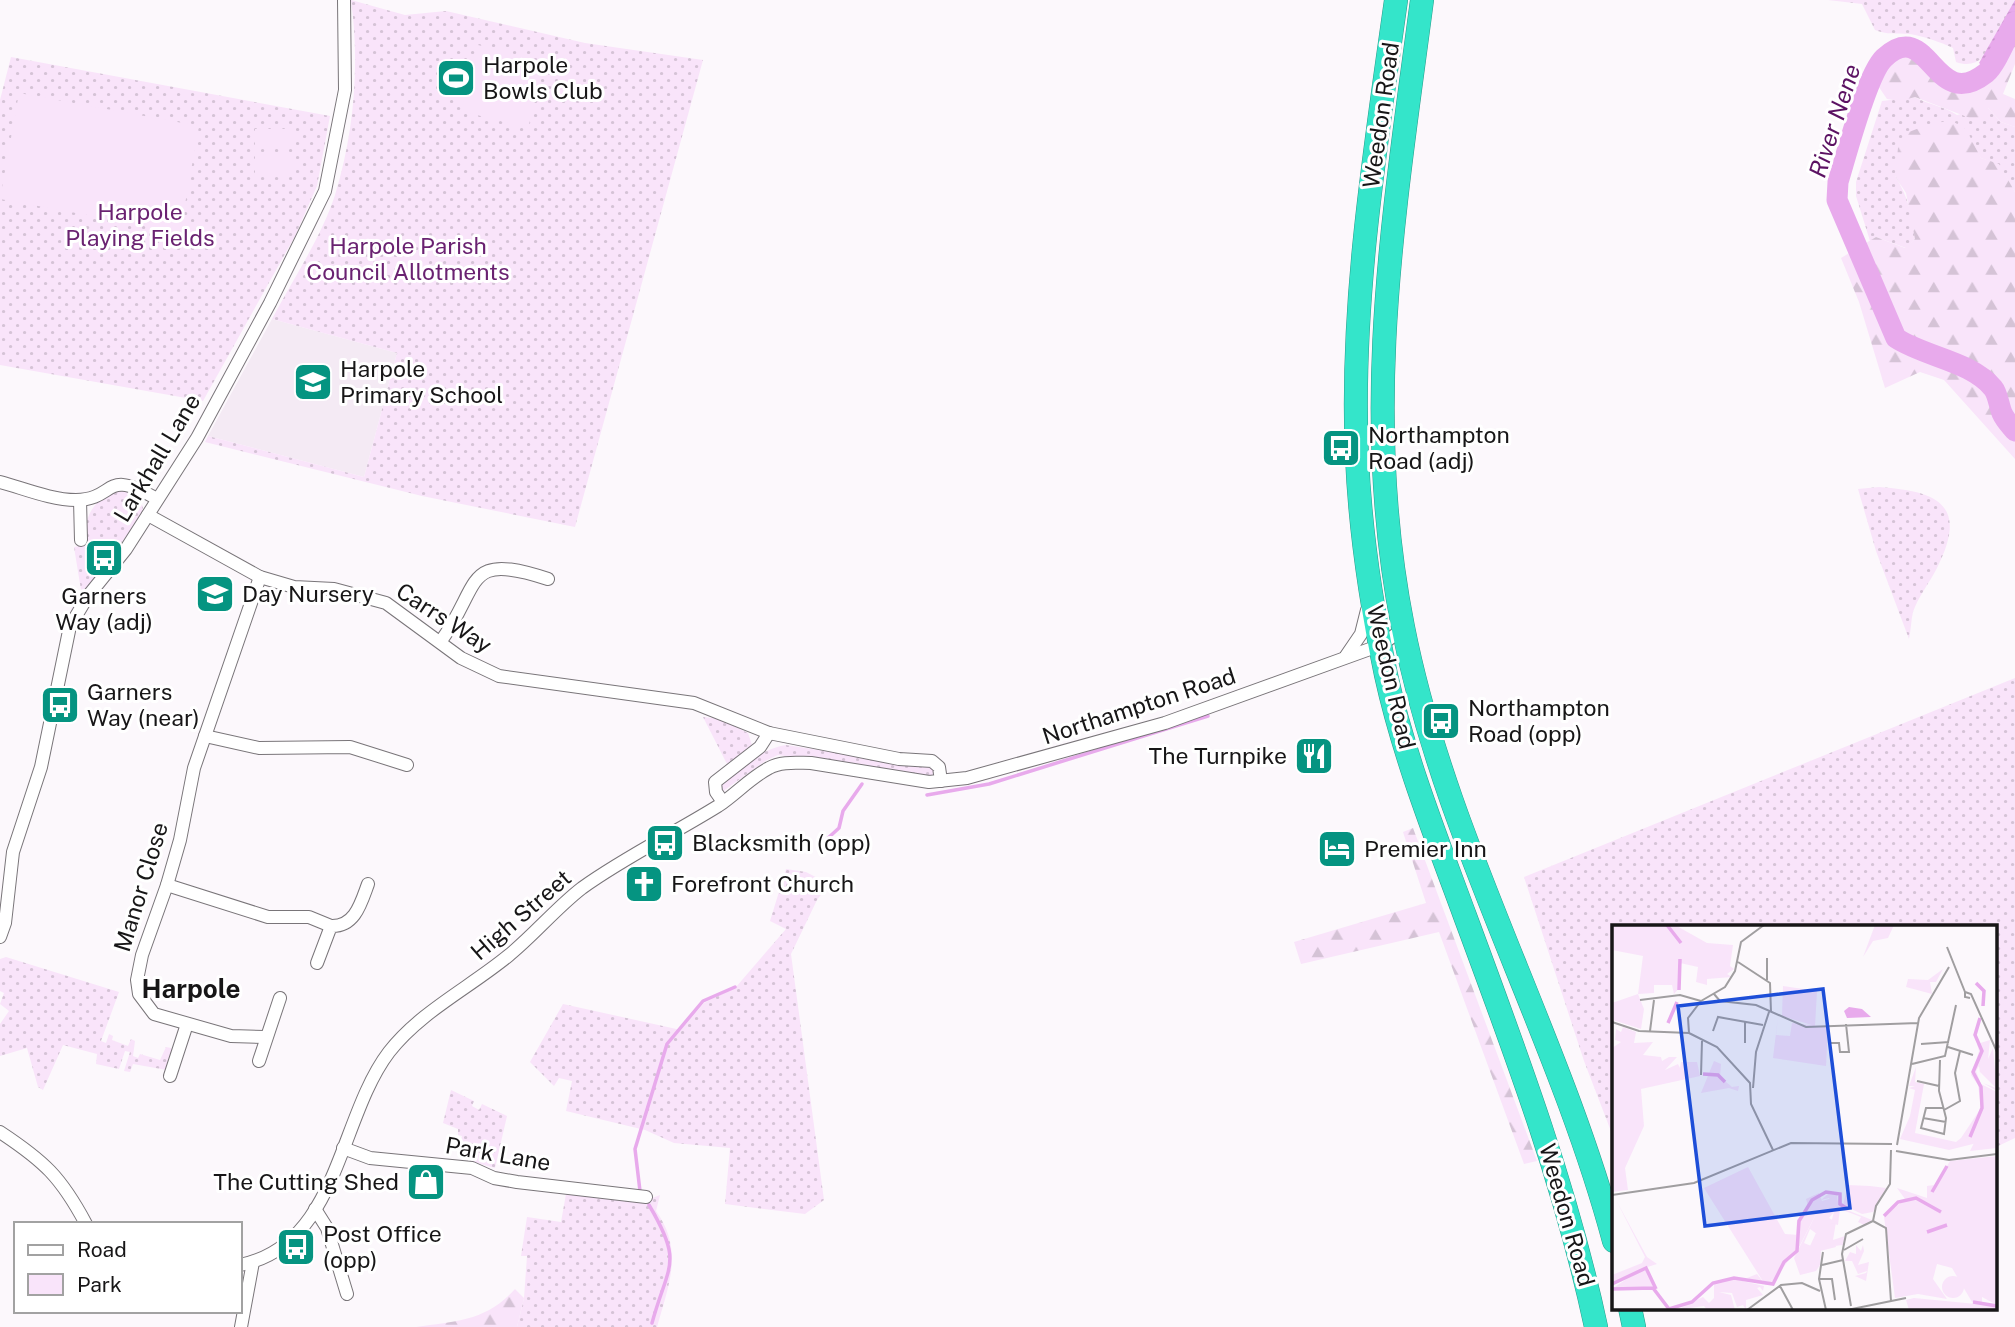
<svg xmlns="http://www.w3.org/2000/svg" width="2015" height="1327" viewBox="0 0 2015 1327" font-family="'Public Sans',sans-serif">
  <defs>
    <pattern id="green-dots" width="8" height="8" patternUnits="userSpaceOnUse" patternTransform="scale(1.75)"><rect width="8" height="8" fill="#f9e4fa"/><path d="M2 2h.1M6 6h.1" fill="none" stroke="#d5c3d6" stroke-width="1.8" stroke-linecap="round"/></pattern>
    <pattern id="forest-firs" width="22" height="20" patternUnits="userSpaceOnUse" patternTransform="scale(1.75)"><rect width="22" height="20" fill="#f9e4fa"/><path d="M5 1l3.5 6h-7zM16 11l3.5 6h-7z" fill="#d5c3d6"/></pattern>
    <pattern id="water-rules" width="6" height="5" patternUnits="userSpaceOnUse" patternTransform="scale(1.75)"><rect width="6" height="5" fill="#e8aaec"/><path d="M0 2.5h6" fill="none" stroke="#c692ca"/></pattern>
  </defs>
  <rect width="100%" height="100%" fill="#fcf8fc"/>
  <polygon fill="#f4eaf4" points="272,319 397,353 364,477 208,436"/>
  <g fill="url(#green-dots)">
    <path d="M351,0L405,15L446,11L585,43L703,60L575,527L422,496L205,442L208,436L364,477L397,353L272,319C293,279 321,238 335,195C354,133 360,65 351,0Z"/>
    <path d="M1828,0H2015C2002,24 1990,75 1956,62L1953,48C1943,43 1920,35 1909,34C1896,33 1887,35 1875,30L1862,4Z"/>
    <polygon points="11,57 330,116 317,186 295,236 203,401 0,365 0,100"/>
    <path d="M1915,97C1929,105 1944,106 1957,115L1987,107L2001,122L2015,127V192L1999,165L1981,158L1971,143L1895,176C1908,196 1912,215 1915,239L1906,248L1876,237L1870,241L1856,196V182L1882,101Z"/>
    <path d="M1879,487C1938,491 1969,505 1937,568C1930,582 1918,597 1913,612C1911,620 1911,630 1909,639L1876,551L1858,489Z"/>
    <path d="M126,490L140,497L143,508L139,519L70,611L81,590L74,547L85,545C83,514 95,495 126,490Z"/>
    <polygon points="2015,678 2015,1138 1996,1147 1996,926 1614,926 1614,1139 1584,1061 1524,877"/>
    <polygon points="703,717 720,719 748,733 752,745 727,764"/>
    <path d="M786,745L930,767L935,772L931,776L778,755L765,761L722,792L721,783C740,767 761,749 786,745Z"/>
    <polygon points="786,869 806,872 829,884 817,900 791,954 824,1200 805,1214 725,1204 730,1148 674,1143 645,1130 566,1111 572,1081 559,1078 554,1086 530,1062 563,1004 681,1030 704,1003 736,987 786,929 770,921"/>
    <polygon points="6,957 119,992 101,1041 106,1043 109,1034 113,1036 112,1040 128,1046 131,1039 135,1041 133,1056 138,1058 140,1054 160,1060 166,1047 171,1048 174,1054 167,1070 133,1064 130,1072 124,1071 130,1052 125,1051 119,1069 96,1064 97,1054 63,1045 43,1090 38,1087 27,1048 0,1056 0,1024 9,1011 0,1004 4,993 0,991 0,959"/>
    <polygon points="451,1090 474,1101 472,1106 479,1110 482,1104 507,1116 495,1168 473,1162 473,1151 459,1150 462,1136 458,1135 458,1129 443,1123"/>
    <path d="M566,1194L640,1203L660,1195L656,1211C684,1250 669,1284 657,1327H517L524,1298L527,1256H521L527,1217L561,1222Z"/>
  </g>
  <g fill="url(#forest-firs)">
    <path d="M2015,41V64L2003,94L2015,99V127L2001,122L1988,108L1982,117L1975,120L1915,97L1900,101L1887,99L1872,77C1912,7 1926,80 1963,86L1988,70L1996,76Z"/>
    <polygon points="1952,121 1966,129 1981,158 1999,164 2015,192 2015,459 1944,380 1920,372 1885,388 1859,302 1841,258 1876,237 1905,248 1915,239 1906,193 1895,176 1898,148 1909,132 1932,123"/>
    <polygon points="1413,828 1537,1161 1524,1164 1439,932 1301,964 1294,942 1426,903 1403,832"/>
    <path d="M515,1289L524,1298L517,1327H416C457,1321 486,1321 515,1289Z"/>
  </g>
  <g fill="#f9e4fa">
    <polygon points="478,45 545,62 528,128 461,111"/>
    <polygon points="19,93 199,126 180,232 0,199"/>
    <rect x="255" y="129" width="41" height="19"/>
    <rect x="255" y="154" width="41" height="19"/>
  </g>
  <polygon fill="url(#water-rules)" points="2015,0 2015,41 1996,77 1979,63"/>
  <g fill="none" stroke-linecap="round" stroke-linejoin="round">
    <g stroke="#e8aaec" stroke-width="3.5">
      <polyline points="927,795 989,784 1208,716"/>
      <polyline points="827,839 839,828 843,811 862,784"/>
      <polyline points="640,1191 635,1149 667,1044 703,1001 735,987"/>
      <path d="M649,1205C684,1264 668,1264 652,1323"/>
    </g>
    <path stroke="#e8aaec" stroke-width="21" d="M2015,22C2008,34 1996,65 1986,73C1933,115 1930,15 1884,58C1867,74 1846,156 1838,182L1837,200L1896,338C1925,357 1971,361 1993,388C1998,394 1999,406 2002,413C2005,420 2011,426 2015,431"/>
    <g stroke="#797579" stroke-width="14">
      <g id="street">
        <path d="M0,482C23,488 51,500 76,500C118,499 102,467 157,499"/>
        <polyline points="80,500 81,540"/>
        <polyline points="148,515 260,577 294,587 334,589 386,603 461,658 499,676 694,703 769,733 899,759 932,761 939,767 941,781"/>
        <polyline points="260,577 194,768 180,840 167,885 142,955 137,980 139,994 154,1014 231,1036 265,1037"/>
        <path d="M441,641C482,584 463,551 548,579"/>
        <polyline points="1346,656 1361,634 1367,610"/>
        <polyline points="205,736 259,748 350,747 407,765"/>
        <polyline points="723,802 716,792 715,782 760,747 769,733"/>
        <polyline points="167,885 268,917 309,917 331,926"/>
        <polyline points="0,937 5,923 13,852 41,767 70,626 88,596 126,549 197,438 270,303 325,191 345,90 344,0"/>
        <path d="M317,963L331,926C355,927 361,903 368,884"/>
        <polyline points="259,1061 280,998"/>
        <polyline points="170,1076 187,1024"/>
        <path d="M0,1132C44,1161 61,1177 86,1224"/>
        <polyline points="343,1148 370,1158 472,1168 494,1178 517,1182 646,1197"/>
        <polyline points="315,1209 327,1228 347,1294"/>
        <path d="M240,1265C339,1245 338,1119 389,1052C420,1012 469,988 508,956C534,935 556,908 582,888C625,857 673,834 718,806C736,794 750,778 769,768C781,761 797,763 811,763L929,782L967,778L1165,723L1381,645L1403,629"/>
        <polyline points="241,1327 253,1262"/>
      </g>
    </g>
    <g stroke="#2a9d8b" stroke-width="24">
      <g id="highway">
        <path d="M1396,0C1375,150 1350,305 1357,457C1360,530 1371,603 1386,675C1404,757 1436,837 1465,916C1515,1051 1566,1186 1596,1327"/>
        <path d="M1422,0C1394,213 1360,412 1403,627C1445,840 1558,1032 1614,1241"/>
        <polyline points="1630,1308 1634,1327"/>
      </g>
    </g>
    <use href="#street" stroke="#fff" stroke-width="12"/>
    <use href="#highway" stroke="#34e5ca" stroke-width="23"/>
  </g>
  <defs>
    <g id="stadium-square" transform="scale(2.0125)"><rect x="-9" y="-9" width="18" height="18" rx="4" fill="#059481" stroke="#fff"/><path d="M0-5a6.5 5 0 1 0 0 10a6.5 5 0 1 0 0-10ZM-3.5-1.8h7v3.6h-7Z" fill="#fff"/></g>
    <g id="school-square" transform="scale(2.0125)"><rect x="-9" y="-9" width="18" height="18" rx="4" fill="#059481" stroke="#fff"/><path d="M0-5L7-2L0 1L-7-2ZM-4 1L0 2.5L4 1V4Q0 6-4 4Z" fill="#fff"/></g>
    <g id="bus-square" transform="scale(2.0125)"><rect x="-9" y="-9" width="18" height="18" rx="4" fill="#059481" stroke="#fff"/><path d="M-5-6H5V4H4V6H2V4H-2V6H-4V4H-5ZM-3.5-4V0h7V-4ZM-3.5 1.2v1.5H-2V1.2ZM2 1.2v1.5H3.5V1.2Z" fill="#fff"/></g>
    <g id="restaurant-square" transform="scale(2.0125)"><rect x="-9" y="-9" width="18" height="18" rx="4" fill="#059481" stroke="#fff"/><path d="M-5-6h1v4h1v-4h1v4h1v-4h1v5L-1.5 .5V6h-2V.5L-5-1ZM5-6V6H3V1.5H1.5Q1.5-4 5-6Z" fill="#fff"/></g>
    <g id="hotel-square" transform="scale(2.0125)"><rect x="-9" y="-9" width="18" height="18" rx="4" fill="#059481" stroke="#fff"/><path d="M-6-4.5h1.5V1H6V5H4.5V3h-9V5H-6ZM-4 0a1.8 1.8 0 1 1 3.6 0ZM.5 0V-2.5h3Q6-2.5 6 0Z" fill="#fff"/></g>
    <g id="church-square" transform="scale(2.0125)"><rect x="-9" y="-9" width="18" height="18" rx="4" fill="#059481" stroke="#fff"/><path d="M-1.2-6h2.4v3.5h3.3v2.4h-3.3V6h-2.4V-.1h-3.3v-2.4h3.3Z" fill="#fff"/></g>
    <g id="shop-square" transform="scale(2.0125)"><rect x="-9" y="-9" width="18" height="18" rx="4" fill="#059481" stroke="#fff"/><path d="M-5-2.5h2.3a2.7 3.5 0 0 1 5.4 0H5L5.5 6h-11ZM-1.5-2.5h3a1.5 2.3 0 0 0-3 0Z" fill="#fff"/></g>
  </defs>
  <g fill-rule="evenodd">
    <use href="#stadium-square" x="456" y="78"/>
    <use href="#school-square" x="313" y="382"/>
    <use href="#bus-square" x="1341" y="448"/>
    <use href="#bus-square" x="104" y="558"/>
    <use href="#school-square" x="215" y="594"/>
    <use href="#bus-square" x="60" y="705"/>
    <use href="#bus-square" x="1441" y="721"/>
    <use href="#restaurant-square" x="1314" y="756"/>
    <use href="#bus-square" x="665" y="843"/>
    <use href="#hotel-square" x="1337" y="849"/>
    <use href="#church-square" x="644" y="884"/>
    <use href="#shop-square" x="426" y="1182"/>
    <use href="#bus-square" x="296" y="1247"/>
  </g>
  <g text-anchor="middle" stroke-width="6" stroke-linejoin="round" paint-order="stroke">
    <g font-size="23" fill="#171617" stroke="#fff" text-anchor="start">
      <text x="483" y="73">Harpole<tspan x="483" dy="26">Bowls Club</tspan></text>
      <text x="340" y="377">Harpole<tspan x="340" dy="26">Primary School</tspan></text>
      <text x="1368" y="443">Northampton<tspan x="1368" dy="26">Road (adj)</tspan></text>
      <text x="242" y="602">Day Nursery</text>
      <text x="104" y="604" text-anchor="middle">Garners<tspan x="104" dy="26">Way (adj)</tspan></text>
      <text x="87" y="700">Garners<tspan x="87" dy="26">Way (near)</tspan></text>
      <text x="1468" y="716">Northampton<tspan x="1468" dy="26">Road (opp)</tspan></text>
      <text x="1287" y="764" text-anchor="end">The Turnpike</text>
      <text x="692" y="851">Blacksmith (opp)</text>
      <text x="1364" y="857">Premier Inn</text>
      <text x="671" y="892">Forefront Church</text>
      <text x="399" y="1190" text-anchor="end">The Cutting Shed</text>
      <text x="323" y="1242">Post Office<tspan x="323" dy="26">(opp)</tspan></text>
    </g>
    <g font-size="23" fill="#171617" stroke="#fff">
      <text transform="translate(1381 115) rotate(-82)" y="8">Weedon Road</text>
      <text transform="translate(157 458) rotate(-59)" y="8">Larkhall Lane</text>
      <text transform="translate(444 618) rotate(33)" y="8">Carrs Way</text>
      <text transform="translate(1391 677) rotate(77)" y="8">Weedon Road</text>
      <text transform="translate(1139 706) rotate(-18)" y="8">Northampton Road</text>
      <text transform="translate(141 887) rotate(-73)" y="8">Manor Close</text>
      <text transform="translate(521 915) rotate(-41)" y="8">High Street</text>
      <text transform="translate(498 1154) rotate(10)" y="8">Park Lane</text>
      <text transform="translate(1567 1215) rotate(74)" y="8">Weedon Road</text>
    </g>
    <g font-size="23" fill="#6a2271" stroke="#fff">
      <text x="140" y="220">Harpole<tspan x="140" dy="26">Playing Fields</tspan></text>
      <text x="408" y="254">Harpole Parish<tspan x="408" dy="26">Council Allotments</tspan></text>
    </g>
    <g font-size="24" font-style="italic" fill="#5c1263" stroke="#fff">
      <text transform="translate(1835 121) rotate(-72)" y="8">River Nene</text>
    </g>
    <g font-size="26" font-weight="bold" fill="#171617" stroke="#fff">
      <text x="191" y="998">Harpole</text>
    </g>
  </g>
  <g transform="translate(1612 925)">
    <rect width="385" height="385" fill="#fcf8fc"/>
    <path d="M0,0H63L95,18L121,20L118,41L122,44L115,49L120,52L95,54V60L84,57L86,42L68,38L67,63L62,69L60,60H42V68L26,69L32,84L29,104L1,95L0,78L26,69L31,31L0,25ZM331,44L324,57H318L320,69L294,62L296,54L316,55ZM171,61L205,66L203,101L170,91ZM166,92L164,110L178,111L180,98L216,102L214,141L161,133ZM11,102L24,107L22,118L41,117L31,130L49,132L50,136L57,132H65L53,145L66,139L68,143L69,137H85L88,151L29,164L32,201L13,243L16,265L0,267V123L9,117L3,115L4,104L9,107ZM378,115L376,134L381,123L385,166L371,158L384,163L368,147L369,155L367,141L364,146L369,159L385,167V213L337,225L288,214L298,191L303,165L297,163L303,161H297L304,142L303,157L312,159L303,208L344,217L349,213L369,183L366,160L359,150L367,126L365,119ZM102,136L109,139L108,152L120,162L127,161L126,166L117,163L89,168ZM385,231V380L370,372V377H360L340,343L325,339L321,354L335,374L306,369L283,373L272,292L293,274L285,263L315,273V261L322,260L319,267L338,236ZM136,242L173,309L187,310L183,327L163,353L152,358L92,263ZM236,260L258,261L274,263L261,287L250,289L231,280ZM216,269L225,270L226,282L217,293L224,297L221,315L233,311L231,320L222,321L198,304L192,318L209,325L208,340L204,346L188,350L182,333L204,289L223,280L217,273L209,275ZM4,275L35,332L45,339L29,344L37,347L41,362L0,364L29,344L0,358V350L30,338L33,332ZM244,320L249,326L251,320L252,326L246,340L257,337L254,356L243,351L254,348L255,346L246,349L240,336H233L238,327L244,329ZM122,354L152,361L151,366L148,362L145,363L151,370L134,375V385L131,380L125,382L120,368L107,367L119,370L123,385H128H95L92,381L65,385L91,372L97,378L102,373V358ZM302,373L385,381V385H297L294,375Z" fill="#f9e4fa"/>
    <path d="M263,0H282L276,13L261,16L251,32ZM385,213V223L358,226L363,216ZM207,268L210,276L220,273L224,278L230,270V283L260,295L252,300L246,297L249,292L228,284L226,300L219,298L224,279L215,287L204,289L183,330L172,337L164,354L155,360L135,353L145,349L152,358L163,353L170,338L183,327L185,295L196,281L194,274Z" fill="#f9e4fa"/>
    <path d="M204,308L222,316L224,322L204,327L198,321Z" fill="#f9e4fa"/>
    <path d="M330 362a11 11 0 1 1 22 0a11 11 0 1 1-22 0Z" fill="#f9e4fa"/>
    <path d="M237,82L250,84L259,92L235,93L232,86Z" fill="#e8aaec"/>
    <path fill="none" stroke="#e8aaec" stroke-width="3.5" d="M55,0L69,18M364,58L372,66L371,81M67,65L68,34M56,98L65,77M91,149L106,150L113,157M358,212L370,183L369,162L361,147L370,126L363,110L368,93M320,267L335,241M272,291L286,277L304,273L329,287M315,307L335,300M0,359L34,343L44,364M0,364L41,363L57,384L80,377L101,358L122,353L161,359L172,337L185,326L187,296L200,275L214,267L228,269V279L234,283M361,377L385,381"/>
    <path fill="none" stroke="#a09ea0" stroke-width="2" d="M335,22L353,67M126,37L158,58L159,87M155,55V33M102,69L108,76L144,80L194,102L306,98M358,73L353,72V67L359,69L385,127M28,75L68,70L89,76M89,76L76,93L77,108L105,122L138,158L139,179L161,225M89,76L113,62L123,46L129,17L152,0M0,97L27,106L77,108M38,106L42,75M101,106L106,92L151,100M133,118V96M219,118H227L228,127H237L234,99M309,119L337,117M336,122L361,130M328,135L327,166L332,185L334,193L332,209L309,203L314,183H332M300,139L333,131L344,80M89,150L90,116M305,156L327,161M141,163L144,127L157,87M332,185L348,176L343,148L348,126M311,193L334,197M285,220L307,93L337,42M284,226L337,235L385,229M0,270L82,258L179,218L280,219M261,296L274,303L279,376M232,325L251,314M211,327L207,354L214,385M210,340L231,335M207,354H220L223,375M168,361L181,385M239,381L230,329L234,309L261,296L264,281L278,259L279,225M135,385L169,360L190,358L208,366M235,385L294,373"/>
    <path fill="#1d4ed8" fill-opacity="0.15" stroke="#1d4ed8" stroke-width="3.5" d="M211,64L238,283L93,301L66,81Z"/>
    <rect width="385" height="385" fill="none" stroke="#171617" stroke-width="3.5"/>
  </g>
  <rect x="14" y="1222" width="228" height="91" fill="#ffffff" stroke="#a2a2a2" stroke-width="2"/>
  <rect x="28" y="1245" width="35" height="10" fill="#ffffff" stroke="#a2a2a2" stroke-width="2"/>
  <text x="77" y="1257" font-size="21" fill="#171617">Road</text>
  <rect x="28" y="1274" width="35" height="21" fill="#f9e4fa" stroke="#a2a2a2" stroke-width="2"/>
  <text x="77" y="1292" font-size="21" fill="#171617">Park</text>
</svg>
